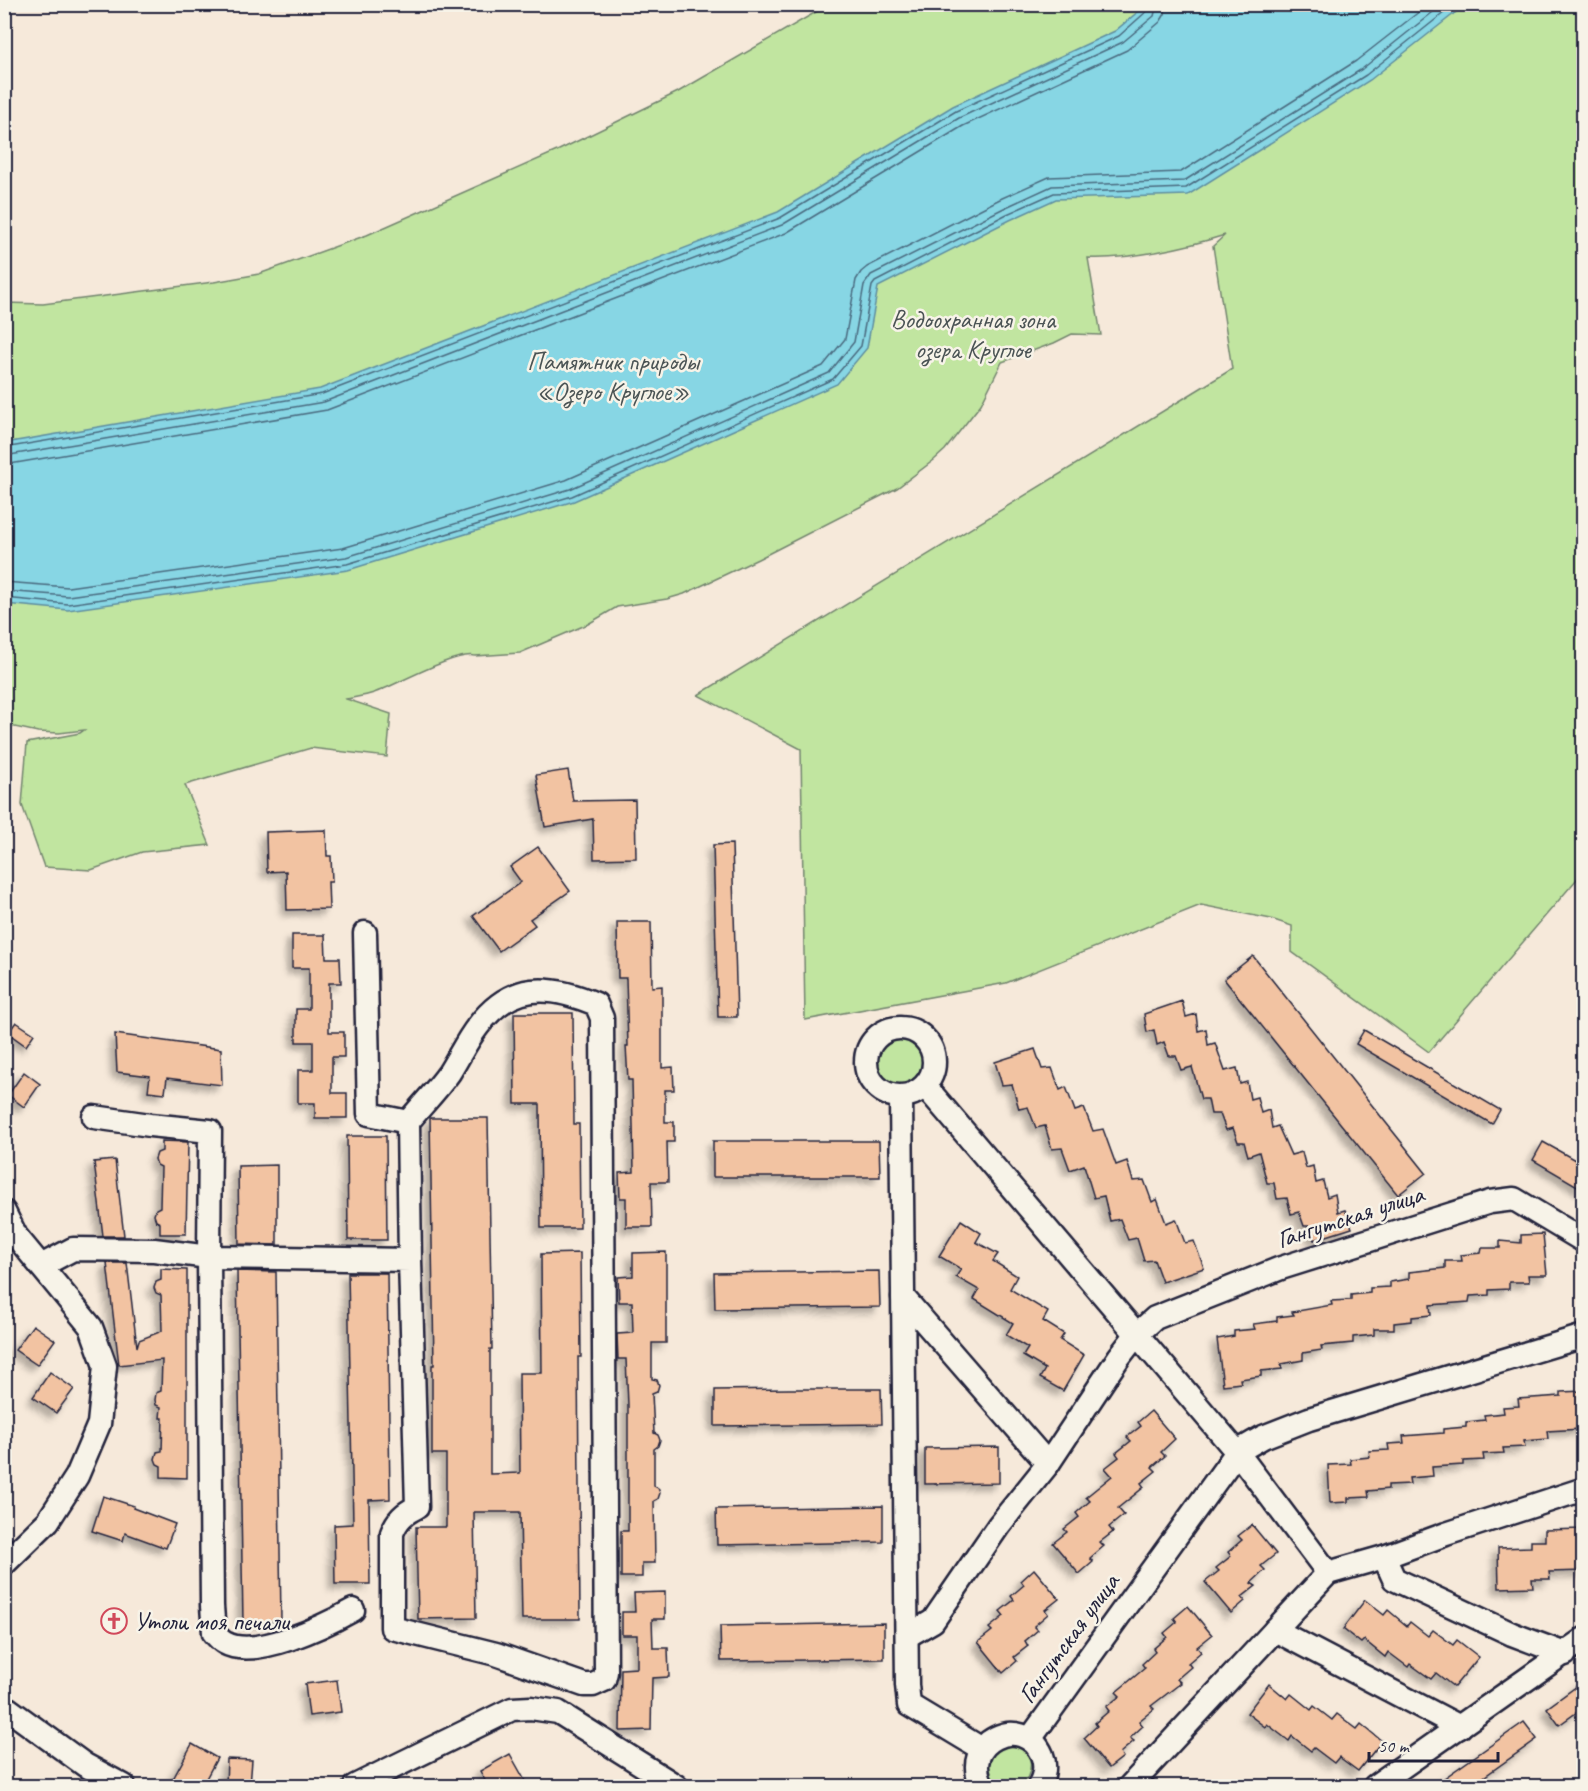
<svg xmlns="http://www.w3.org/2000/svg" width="1588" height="1791" viewBox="0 0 1588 1791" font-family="Caveat,sans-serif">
  <defs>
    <filter id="shadow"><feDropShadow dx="-5.5" dy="5.5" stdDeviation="3" flood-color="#0004"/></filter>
  </defs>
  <rect width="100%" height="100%" fill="#f6e9da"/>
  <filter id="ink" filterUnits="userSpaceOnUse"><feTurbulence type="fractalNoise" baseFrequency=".0167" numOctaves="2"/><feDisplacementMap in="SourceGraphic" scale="12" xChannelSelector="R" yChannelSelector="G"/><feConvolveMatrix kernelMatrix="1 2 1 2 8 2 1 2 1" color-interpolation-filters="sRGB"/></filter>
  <g filter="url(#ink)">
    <g fill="#c1e5a0" stroke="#72846e" stroke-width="1.5">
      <path d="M828,5H1583V872L1429,1052L1292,952V926L1271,919L1201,905L1006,983L805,1020L801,749L698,695L1232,369L1213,246L1225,235C1187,247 1128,260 1088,258L1101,335L1072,334L1054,343L1002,362L981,404L945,450L934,460L897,488L758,559L684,594L667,599L617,607L588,624L520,653L475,656C456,651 396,685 374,693C365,696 356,697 346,699L391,714L387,757L311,748L185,785L210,845L142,852L91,870L44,867L22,805L27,743L80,733L84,730L59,733L38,732L5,725V303L43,304L214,282L259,274L367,235L557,151L678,92Z"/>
      <circle cx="899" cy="1061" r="23"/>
      <path d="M1002,1744C1006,1745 1013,1744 1017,1745C1036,1752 1033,1777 1020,1786C990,1786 992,1789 985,1760Z"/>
    </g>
    <polygon fill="#87d6e4" stroke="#5f8ea0" stroke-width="1.5" points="1146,5 1465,5 1370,80 1188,195 1056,199 1010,220 878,287 867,348 837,384 574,501 348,570 68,610 5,604 5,443 320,389 778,212 953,106 1115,31"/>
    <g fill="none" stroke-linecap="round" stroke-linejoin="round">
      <g stroke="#4a6a7f" stroke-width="1.5">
        <polyline points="4,448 322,394 780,218 956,111 1119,36 1147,11 1150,4"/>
        <polyline points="4,456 324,402 782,225 959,118 1123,42 1154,16 1157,4"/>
        <polyline points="4,465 327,410 786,233 963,126 1127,50 1160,22 1165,14 1166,4"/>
        <polyline points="4,582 68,587 343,548 566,480 823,366 845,339 856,280 861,272 867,267 1000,199 1049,177 1181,172 1356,61 1429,4"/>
        <polyline points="4,591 68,596 346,557 570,489 829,373 854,342 864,285 871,275 1004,208 1052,186 1184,181 1362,69 1443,4"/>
        <polyline points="4,598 68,604 347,564 572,496 833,379 861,346 872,286 875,282 1007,214 1054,193 1186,188 1366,75 1455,4"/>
      </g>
    </g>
    <g fill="#f2c3a2" stroke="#22223b" stroke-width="1.5" filter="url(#shadow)">
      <polygon points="568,770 573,801 635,800 636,858 594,859 593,819 545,827 536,775"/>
      <polygon points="326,830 327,856 331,856 332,882 328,882 329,909 287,910 286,871 267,872 266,832"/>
      <polygon points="732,844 737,1017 718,1017 713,845"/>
      <polygon points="538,847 570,891 530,919 535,925 499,951 473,916 521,882 510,867"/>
      <polygon points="617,922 651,922 652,987 662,986 662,1068 673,1067 674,1090 665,1090 665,1122 674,1122 674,1142 667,1142 668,1182 651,1182 652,1227 626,1227 626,1198 620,1198 619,1173 634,1172 632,1080 628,1080 626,1046 628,1046 626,978 618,978"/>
      <polygon points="292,935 325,935 326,958 340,958 341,983 329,983 329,1032 344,1032 344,1057 332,1057 332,1093 347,1093 347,1118 315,1118 315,1103 298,1103 298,1070 313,1070 313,1042 296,1042 296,1009 309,1009 309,968 292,968"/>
      <polygon points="1253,956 1426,1173 1398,1195 1224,979"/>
      <polygon points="1182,1001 1186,1017 1196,1014 1198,1031 1206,1029 1208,1045 1215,1043 1225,1071 1237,1068 1240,1084 1247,1082 1250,1099 1257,1097 1261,1113 1269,1110 1272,1128 1278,1126 1291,1155 1302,1152 1306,1168 1313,1166 1316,1183 1323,1181 1327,1197 1335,1194 1338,1212 1345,1210 1352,1228 1314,1240 1310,1226 1304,1226 1299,1212 1291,1214 1287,1198 1277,1199 1274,1183 1267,1183 1259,1152 1248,1156 1244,1142 1238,1142 1233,1128 1226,1130 1220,1114 1211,1114 1208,1099 1201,1099 1192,1067 1181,1070 1176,1056 1169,1056 1164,1042 1157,1045 1154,1030 1147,1032 1144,1014"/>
      <polygon points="514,1013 573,1013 574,1124 579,1124 580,1228 541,1228 540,1104 515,1104"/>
      <polygon points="16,1022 34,1034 26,1046 8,1033"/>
      <polygon points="1364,1030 1500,1110 1492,1124 1356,1044"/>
      <polygon points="115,1034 221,1049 222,1085 167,1078 165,1093 148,1091 150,1076 117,1072"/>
      <polygon points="1035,1049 1042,1069 1052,1068 1060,1090 1066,1087 1075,1111 1084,1108 1093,1131 1103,1129 1116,1165 1127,1161 1133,1181 1144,1180 1152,1202 1157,1199 1166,1223 1176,1219 1185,1243 1194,1241 1204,1268 1162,1282 1154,1260 1144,1261 1137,1238 1128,1240 1120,1219 1110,1221 1104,1196 1094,1198 1084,1165 1070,1170 1062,1148 1052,1149 1045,1126 1036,1128 1028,1107 1019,1109 1012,1084 1002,1085 995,1062"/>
      <polygon points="24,1072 40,1084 24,1107 8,1095"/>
      <polygon points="430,1118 488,1118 492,1349 490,1349 490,1474 520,1473 519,1373 542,1373 541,1254 580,1253 581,1357 578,1357 580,1619 522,1619 520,1512 474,1512 476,1618 418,1619 416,1527 446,1527 446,1454 432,1454 432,1365 434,1365"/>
      <polygon points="347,1136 386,1136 387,1240 348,1240"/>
      <polygon points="162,1141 188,1142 186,1234 160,1234 160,1223 156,1221 154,1215 156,1209 160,1207 161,1167 157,1165 155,1159 157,1153 162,1151"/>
      <polygon points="713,1141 879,1141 880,1177 713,1177"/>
      <polygon points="1543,1142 1584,1165 1584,1190 1533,1160"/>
      <polygon points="115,1160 124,1236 103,1236 94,1162"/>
      <polygon points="277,1165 277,1245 239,1244 238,1166"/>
      <polygon points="961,1220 981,1233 976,1242 998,1254 993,1261 1017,1276 1010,1289 1048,1312 1043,1321 1064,1334 1060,1340 1084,1355 1063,1391 1040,1378 1045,1369 1023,1356 1028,1348 1006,1335 1013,1323 974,1299 979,1290 956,1277 961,1269 939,1256"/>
      <polygon points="1543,1234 1547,1275 1528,1275 1529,1282 1509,1282 1509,1289 1489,1290 1489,1295 1470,1296 1469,1302 1430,1305 1431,1315 1412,1317 1412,1321 1394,1323 1394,1329 1374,1329 1374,1335 1353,1337 1353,1343 1321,1346 1322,1350 1303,1353 1303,1360 1281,1364 1282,1369 1261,1371 1261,1376 1240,1379 1241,1383 1223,1385 1217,1339 1234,1336 1234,1331 1255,1329 1253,1324 1277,1321 1277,1317 1294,1315 1292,1312 1332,1305 1331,1301 1351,1300 1351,1295 1370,1293 1370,1288 1390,1287 1390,1282 1409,1279 1409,1272 1445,1268 1445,1261 1462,1261 1461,1255 1481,1253 1482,1248 1500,1248 1500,1241 1521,1243 1521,1235"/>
      <polygon points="666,1252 666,1343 652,1343 652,1379 657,1380 659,1385 657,1392 652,1394 654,1433 658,1435 660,1440 658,1446 654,1449 654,1486 658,1488 660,1493 658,1499 654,1501 655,1563 642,1563 642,1577 621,1577 621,1531 628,1531 628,1405 626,1359 618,1359 617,1334 633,1333 632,1302 619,1302 618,1277 633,1276 633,1253"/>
      <polygon points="107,1263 127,1263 137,1347 139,1340 162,1331 161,1295 156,1293 154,1288 156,1282 161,1280 161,1269 187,1270 187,1478 161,1477 161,1466 157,1464 155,1459 157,1452 162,1451 163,1418 160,1418 161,1407 156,1405 155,1400 156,1393 161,1391 162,1360 119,1365"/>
      <polygon points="237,1271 276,1272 281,1621 243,1622"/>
      <polygon points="879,1271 880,1307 715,1309 714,1273"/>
      <polygon points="348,1273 387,1273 390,1499 369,1500 370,1584 335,1584 334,1525 353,1524"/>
      <polygon points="33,1325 55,1340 37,1365 15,1350"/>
      <polygon points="50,1372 74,1389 56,1413 33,1397"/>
      <polygon points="789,1389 881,1389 882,1424 715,1426 715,1390"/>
      <polygon points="1584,1391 1582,1429 1547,1431 1548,1439 1524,1441 1525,1447 1503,1448 1504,1453 1483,1454 1484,1460 1463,1461 1463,1465 1432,1467 1433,1476 1409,1478 1410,1484 1388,1485 1388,1489 1368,1491 1369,1497 1348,1498 1348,1502 1330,1503 1328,1465 1351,1464 1350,1459 1370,1457 1369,1451 1389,1450 1388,1444 1404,1443 1403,1436 1443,1433 1443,1429 1466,1427 1466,1422 1485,1420 1484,1415 1504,1413 1503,1407 1519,1406 1518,1399 1561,1396 1561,1392"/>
      <polygon points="1151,1411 1175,1439 1161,1452 1165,1456 1152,1467 1156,1471 1141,1483 1144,1487 1118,1508 1124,1515 1109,1527 1113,1532 1100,1542 1104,1546 1090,1558 1093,1562 1079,1574 1053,1543 1067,1532 1064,1529 1079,1517 1076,1513 1090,1501 1086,1497 1112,1476 1105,1468 1119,1457 1116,1453 1131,1441 1127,1437 1141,1426 1138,1422"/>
      <polygon points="999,1447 999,1483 925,1484 925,1448"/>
      <polygon points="103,1496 134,1506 133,1508 175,1524 166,1548 125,1533 123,1541 92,1531"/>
      <polygon points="883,1506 883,1542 717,1545 716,1509"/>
      <polygon points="1252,1525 1276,1554 1261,1566 1265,1570 1251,1583 1256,1586 1242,1597 1245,1601 1231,1613 1205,1582 1219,1571 1216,1568 1231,1556 1228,1552 1242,1540 1238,1536"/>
      <polygon points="1584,1529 1584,1571 1549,1572 1550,1579 1532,1579 1533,1587 1499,1588 1498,1548 1531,1547 1531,1541 1545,1541 1545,1530"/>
      <polygon points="1034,1569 1059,1599 1045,1610 1048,1614 1034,1626 1038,1630 1025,1641 1028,1646 1014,1657 1017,1661 1003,1673 978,1642 992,1631 989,1628 1004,1616 1000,1611 1014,1600 1011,1596 1024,1585 1021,1581"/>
      <polygon points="665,1592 665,1619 652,1619 653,1648 668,1648 669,1677 652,1678 651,1730 620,1731 621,1669 637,1668 637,1635 622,1635 622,1612 635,1612 634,1593"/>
      <polygon points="1365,1600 1384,1615 1388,1610 1407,1626 1410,1622 1428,1636 1433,1630 1453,1645 1457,1640 1479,1657 1454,1687 1436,1673 1431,1679 1410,1664 1408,1667 1388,1652 1385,1657 1364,1640 1361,1643 1343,1629"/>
      <polygon points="1188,1606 1212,1635 1197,1647 1201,1652 1188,1663 1191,1667 1177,1679 1181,1683 1151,1706 1154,1709 1139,1721 1143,1726 1130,1738 1134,1741 1120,1753 1123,1757 1109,1768 1084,1738 1097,1726 1095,1723 1109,1711 1106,1707 1120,1696 1116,1692 1145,1668 1142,1664 1155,1652 1153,1649 1167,1637 1164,1633 1177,1622 1174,1618"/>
      <polygon points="884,1623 884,1659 721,1661 720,1626"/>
      <polygon points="337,1680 341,1712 309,1716 305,1684"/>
      <polygon points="1584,1681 1584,1707 1559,1725 1547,1708"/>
      <polygon points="1269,1684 1287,1699 1291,1694 1311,1710 1314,1706 1332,1720 1337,1714 1357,1729 1361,1724 1382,1741 1358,1771 1339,1757 1334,1763 1314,1748 1311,1751 1292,1736 1289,1741 1267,1724 1265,1727 1247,1713"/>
      <polygon points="1524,1722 1537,1739 1471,1786 1433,1786"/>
      <polygon points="192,1744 217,1758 202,1786 187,1786 173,1779"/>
      <polygon points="510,1754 528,1786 488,1786 480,1771"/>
      <polygon points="227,1759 252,1760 250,1786 226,1786"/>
    </g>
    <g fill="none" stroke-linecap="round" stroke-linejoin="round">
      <g stroke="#22223b" stroke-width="27">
        <g id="minor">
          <polyline points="365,933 369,1114 408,1122"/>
          <circle cx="900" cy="1062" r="34"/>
          <polyline points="925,1086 1237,1452 1328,1573"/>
          <polyline points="901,1097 907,1685 909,1705 982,1749"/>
          <path d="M94,1117L150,1125L210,1131L209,1257L212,1606L214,1633C217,1636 221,1641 225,1643C255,1660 326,1625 353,1610"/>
          <polyline points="4,1212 16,1236 91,1327 105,1366 99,1424 77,1476 48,1521 4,1564"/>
          <path d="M41,1266L73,1249L154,1250L209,1257L410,1260L417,1507C404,1513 397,1520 392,1533V1628L496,1654L584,1685H593L604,1680L606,1672L602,1018L596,1004C549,984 511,982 478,1026C467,1040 459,1057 449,1073C437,1090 421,1106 408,1122L410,1260"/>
          <polyline points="903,1297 1048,1464"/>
          <polyline points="1384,1557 1394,1579 1512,1634 1565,1654"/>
          <polyline points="1275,1630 1460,1727"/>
          <polyline points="907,1636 933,1621 999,1525 1048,1464 1119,1357 1136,1335 1155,1318 1281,1268 1490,1202 1514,1199 1584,1241"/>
          <polyline points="4,1706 85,1765 124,1786"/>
          <polyline points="1030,1739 1237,1452 1263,1437 1309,1419 1584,1336"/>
          <polyline points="355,1786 512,1709 531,1708 558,1712 676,1786"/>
          <path d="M983,1786C957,1743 1023,1711 1042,1755C1046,1765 1044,1777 1039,1786"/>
          <polyline points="1130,1786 1328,1573 1384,1557 1446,1534 1584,1489"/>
          <polyline points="1375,1786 1584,1639"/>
        </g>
      </g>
      <use href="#minor" stroke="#f7f3e8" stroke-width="22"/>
    </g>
  </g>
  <defs>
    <g id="church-ring" transform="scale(1.35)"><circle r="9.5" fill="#f7f3e8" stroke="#d1495b" stroke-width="1.5"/><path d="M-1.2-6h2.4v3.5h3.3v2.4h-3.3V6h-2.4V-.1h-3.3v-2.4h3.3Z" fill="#d1495b"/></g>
  </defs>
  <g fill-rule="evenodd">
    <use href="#church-ring" x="114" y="1621"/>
  </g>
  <g text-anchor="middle" stroke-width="5" stroke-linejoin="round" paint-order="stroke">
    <g font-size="26" fill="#4a5354" stroke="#f7f3e8">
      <text x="973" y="328">Водоохранная зона<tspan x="973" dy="30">озера Круглое</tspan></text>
      <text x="613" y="370">Памятник природы<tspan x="613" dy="30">«Озеро Круглое»</tspan></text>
    </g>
    <g font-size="26" fill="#22223b" stroke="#f7f3e8">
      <text transform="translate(1350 1216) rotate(-18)" y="9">Гангутская улица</text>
      <text transform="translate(1068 1638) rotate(-54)" y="9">Гангутская улица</text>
    </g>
    <g font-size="26" fill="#22223b" stroke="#f7f3e8" text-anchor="start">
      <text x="134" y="1630">Утоли моя печали</text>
    </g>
  </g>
  <rect width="1588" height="1791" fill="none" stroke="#f7f3e8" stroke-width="24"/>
  <rect x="12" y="12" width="1564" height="1767" fill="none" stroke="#22223b" stroke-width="2" filter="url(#ink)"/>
  <path d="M1369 1752v9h129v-9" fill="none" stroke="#22223b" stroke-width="3"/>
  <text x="1378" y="1752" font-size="18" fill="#22223b" stroke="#f7f3e8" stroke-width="4.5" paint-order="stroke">50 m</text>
</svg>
